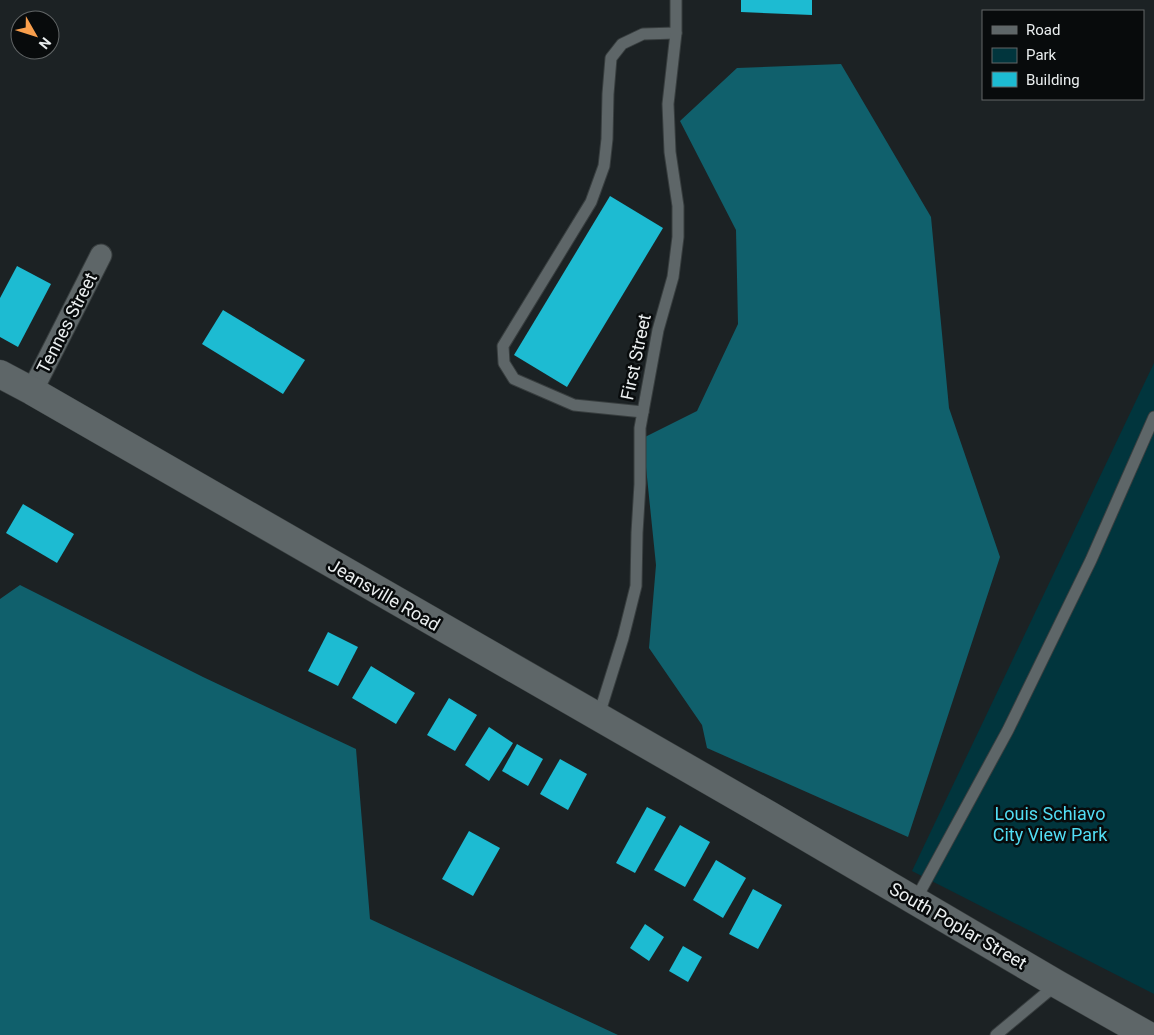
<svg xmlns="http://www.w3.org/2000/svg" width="1154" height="1035" viewBox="0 0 1154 1035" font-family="Roboto,sans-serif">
  <rect width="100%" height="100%" fill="#1c2224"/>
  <polygon fill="#01353d" points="1154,363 1154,994 912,871"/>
  <g fill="#10606c">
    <polygon points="841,64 931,217 949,408 1000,557 908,837 707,748 702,725 649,648 656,565 643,438 697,411 738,324 736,230 680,121 737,68"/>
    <polygon points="20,585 203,677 356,749 370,919 618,1035 0,1035 0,599"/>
  </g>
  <g fill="#1dbbd2">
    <polygon points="741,0 812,0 812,15 741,12"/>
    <polygon points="610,196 663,228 567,387 514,355"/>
    <polygon points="17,266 51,284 18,347 0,337 0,298"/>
    <polygon points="223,310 305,360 283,394 202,344"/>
    <polygon points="23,504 74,534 57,563 6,533"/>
    <polygon points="328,632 358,647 338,686 308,671"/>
    <polygon points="371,666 415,693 396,724 352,698"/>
    <polygon points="449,698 477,715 455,751 427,735"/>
    <polygon points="489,727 513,743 489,781 465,765"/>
    <polygon points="517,744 543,759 528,786 502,771"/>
    <polygon points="560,759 587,774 568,810 540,794"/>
    <polygon points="647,807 666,817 635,873 616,863"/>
    <polygon points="680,825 710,842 685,887 654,870"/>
    <polygon points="469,831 500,848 473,896 442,879"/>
    <polygon points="716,860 746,878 723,918 693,900"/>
    <polygon points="753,889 782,905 758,949 729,934"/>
    <polygon points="645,924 664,937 649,961 630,948"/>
    <polygon points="683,946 702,957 688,982 669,971"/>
  </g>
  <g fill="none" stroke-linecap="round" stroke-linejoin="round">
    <g stroke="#383e3f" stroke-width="13">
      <g id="service">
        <polyline points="643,412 574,405 514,379 504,363 503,346 591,202 604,166 607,139 608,94 611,58 622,44 643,34 676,33"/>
        <polyline points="598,718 623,638 636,586 637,533 640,484 640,428 658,330 673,277 678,237 678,206 670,152 668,104 676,33 676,0"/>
        <polyline points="915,901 1008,730 1091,560 1154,417"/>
        <polyline points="996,1035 1057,984"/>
      </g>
    </g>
    <g stroke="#383e3f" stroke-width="23">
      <polyline id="minor" points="32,391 101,255"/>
    </g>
    <g stroke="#383e3f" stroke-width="29">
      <polyline id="tertiary" points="0,374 32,391 769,815 1057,984 1147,1035"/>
    </g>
    <use href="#service" stroke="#5e6668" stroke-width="11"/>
    <use href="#minor" stroke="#5e6668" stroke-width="21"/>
    <use href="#tertiary" stroke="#5e6668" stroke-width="28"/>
  </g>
  <g text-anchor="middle" stroke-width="5" stroke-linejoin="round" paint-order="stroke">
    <g font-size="18" fill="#eaeeef" stroke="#080b0c">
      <text transform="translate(67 323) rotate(-63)" y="6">Tennes Street</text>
      <text transform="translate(636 357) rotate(-78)" y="6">First Street</text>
      <text transform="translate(384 595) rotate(30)" y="6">Jeansville Road</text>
      <text transform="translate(958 926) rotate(30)" y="6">South Poplar Street</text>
    </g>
    <g font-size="18" fill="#52ddf4" stroke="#080b0c">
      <text x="1050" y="820">Louis Schiavo<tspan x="1050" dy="21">City View Park</tspan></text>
    </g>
  </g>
  <rect x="982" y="10" width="162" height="90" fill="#080b0c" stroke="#626667"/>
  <rect x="992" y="26" width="25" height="8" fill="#5e6668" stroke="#626667"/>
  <text x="1026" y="35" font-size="15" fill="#eaeeef">Road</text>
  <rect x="992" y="48" width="25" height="15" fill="#01353d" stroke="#626667"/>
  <text x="1026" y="60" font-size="15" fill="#eaeeef">Park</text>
  <rect x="992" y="72" width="25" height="15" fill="#1dbbd2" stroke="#626667"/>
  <text x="1026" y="85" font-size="15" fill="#eaeeef">Building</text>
  <g transform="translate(35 35) rotate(129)"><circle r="24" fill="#080b0c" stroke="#626667"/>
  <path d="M0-4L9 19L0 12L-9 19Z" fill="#f99f4d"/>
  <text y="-8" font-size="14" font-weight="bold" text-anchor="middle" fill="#eaeeef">N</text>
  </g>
</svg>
